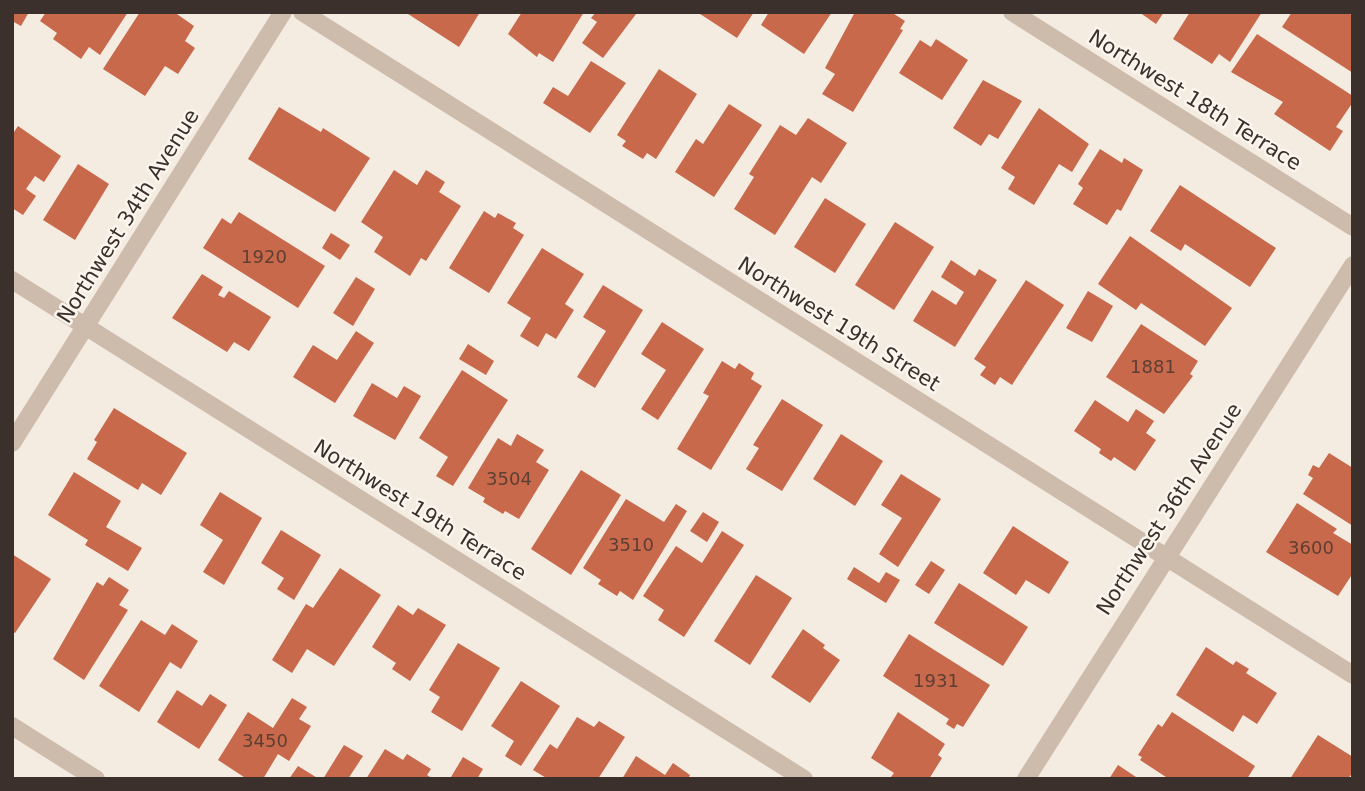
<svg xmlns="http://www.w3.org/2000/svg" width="1365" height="791" viewBox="0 0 1365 791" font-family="'DejaVu Sans',sans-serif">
  <rect width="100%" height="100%" fill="#f4ebe1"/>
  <g fill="#c8694b">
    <polygon points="12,12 29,12 21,26 12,21"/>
    <polygon points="46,12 128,12 100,55 89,47 81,59 53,39 57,33 40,21"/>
    <polygon points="140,12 174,12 194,26 185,41 195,48 178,74 165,66 145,96 103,69"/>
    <polygon points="405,12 480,12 459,47"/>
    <polygon points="522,12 584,12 553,62 539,53 537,57 508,34"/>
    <polygon points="596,12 636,14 603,58 582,43 597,22 591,18"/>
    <polygon points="697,12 754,12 737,38"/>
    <polygon points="769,12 832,12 804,54 761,25"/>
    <polygon points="855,12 891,12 905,21 900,29 903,30 853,112 822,94 835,74 825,68"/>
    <polygon points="1139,12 1164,12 1156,24"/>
    <polygon points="1190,12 1262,12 1230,62 1219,54 1212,64 1173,39"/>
    <polygon points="1292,12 1347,12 1353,16 1353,73 1282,27"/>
    <polygon points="1257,34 1353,96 1353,102 1336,127 1343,131 1330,151 1274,114 1283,102 1231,72"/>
    <polygon points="936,39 968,60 942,100 899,73 920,40 931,47"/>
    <polygon points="591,61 626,83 590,133 543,103 553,87 568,96"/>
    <polygon points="659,69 697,94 656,159 647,153 643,159 622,146 626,141 617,135"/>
    <polygon points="983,80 1022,101 998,139 989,134 981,146 953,128"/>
    <polygon points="729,104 762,125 714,197 675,172 696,139 703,144"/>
    <polygon points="279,107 321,132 323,128 370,158 335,212 248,159"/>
    <polygon points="1039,108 1089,144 1072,172 1059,164 1034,205 1008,189 1015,177 1001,168"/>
    <polygon points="808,118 847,143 821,183 812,177 775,235 734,209 754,177 749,174 780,125 796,135"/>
    <polygon points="18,126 61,156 44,182 35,176 26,189 36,196 23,215 12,208 12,135"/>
    <polygon points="1100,149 1122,163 1124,158 1143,170 1121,211 1117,209 1107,225 1073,204 1083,188 1078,184"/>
    <polygon points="78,164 109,184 75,240 43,220"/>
    <polygon points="394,170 417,185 426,170 445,182 439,192 461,206 426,261 421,258 410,276 374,252 383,237 361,222"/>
    <polygon points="1180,185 1276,248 1250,287 1185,244 1181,251 1150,231"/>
    <polygon points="825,198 866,224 835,273 794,247"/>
    <polygon points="484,211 495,218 498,213 516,223 513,228 524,235 489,293 449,268"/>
    <polygon points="239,212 325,266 298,308 203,248 222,218 231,224"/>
    <polygon points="895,222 934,247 894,310 855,285"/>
    <polygon points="331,233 350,245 340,260 322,248"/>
    <polygon points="1130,236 1232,308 1205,346 1141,303 1136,310 1098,284"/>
    <polygon points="542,248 584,274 565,304 574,310 556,339 546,333 538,347 520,336 531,318 507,303"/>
    <polygon points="951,260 975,276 979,269 997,280 955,347 913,321 932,290 956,305 964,292 941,277"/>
    <polygon points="202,274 223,287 218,295 224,298 229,291 271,317 249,351 234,342 227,352 172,318"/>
    <polygon points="356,277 375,289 353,326 333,313"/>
    <polygon points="1026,280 1064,305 1012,385 1000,377 995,385 980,375 986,367 974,359"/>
    <polygon points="603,285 643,310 595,388 577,377 606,331 583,317"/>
    <polygon points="1088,291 1113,306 1092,342 1066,328"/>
    <polygon points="662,322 704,349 658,420 641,409 666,370 641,354"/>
    <polygon points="1141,324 1198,361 1190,374 1193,376 1164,414 1106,377"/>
    <polygon points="356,331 374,343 335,403 293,377 313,345 337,360"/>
    <polygon points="468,344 494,361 486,375 459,359"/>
    <polygon points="722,361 735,369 739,363 754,373 751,379 762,386 711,470 677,449 709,396 703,393"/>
    <polygon points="462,370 508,400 453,486 436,476 448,457 419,438"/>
    <polygon points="372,383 397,398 404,386 421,396 395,440 353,416"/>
    <polygon points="782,399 823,425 782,491 746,469 759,448 753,445"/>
    <polygon points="1095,400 1128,422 1136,409 1154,421 1146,433 1156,440 1135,471 1114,457 1111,461 1099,453 1101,449 1074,431"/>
    <polygon points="114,408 187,453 161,495 142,483 138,490 87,459 97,442 94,440"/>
    <polygon points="517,434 544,450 536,462 549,470 519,519 505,511 503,514 483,502 485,498 468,488 498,438 511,446"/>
    <polygon points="841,434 883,461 855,506 813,479"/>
    <polygon points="1329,453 1353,468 1353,526 1303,494 1313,478 1308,475 1313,465 1319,468"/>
    <polygon points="581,470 621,495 571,575 531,549"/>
    <polygon points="74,472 121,501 106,527 142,548 128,571 85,545 88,540 48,515"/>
    <polygon points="901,474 941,499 898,567 879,554 902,518 881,505"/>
    <polygon points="220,492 262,518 224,585 203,572 223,540 200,525"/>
    <polygon points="626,499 664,522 676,504 687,511 633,600 620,591 617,596 598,584 601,580 583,568"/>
    <polygon points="1297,503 1337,529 1333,533 1353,545 1353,573 1338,596 1266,552"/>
    <polygon points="703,512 719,522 707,542 690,531"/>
    <polygon points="1013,526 1069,562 1049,594 1026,580 1016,595 983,573"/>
    <polygon points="281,530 321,555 294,600 277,589 284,578 261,563"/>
    <polygon points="722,531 744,545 684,637 658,620 664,610 643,596 676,546 702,563"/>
    <polygon points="12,554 51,579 15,633 12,631"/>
    <polygon points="931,561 945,570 929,594 915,585"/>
    <polygon points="854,567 879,583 886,572 900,580 886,603 847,579"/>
    <polygon points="340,568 381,595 334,666 307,649 292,673 272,660 306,604 313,608"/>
    <polygon points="756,575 792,598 750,665 714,641"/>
    <polygon points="109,577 129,590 119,605 128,610 84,680 53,659 97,582 103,586"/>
    <polygon points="959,583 1028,627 1003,666 934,623"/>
    <polygon points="398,605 413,615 418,608 446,625 410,681 392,669 396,663 372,647"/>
    <polygon points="141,620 165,635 172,624 198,641 181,669 170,662 139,712 99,686"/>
    <polygon points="803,629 825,645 823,648 840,660 810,703 771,677"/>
    <polygon points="909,634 990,685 963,727 957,724 954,729 946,724 949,719 883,676"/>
    <polygon points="458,643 500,668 462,731 431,712 440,697 429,690"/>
    <polygon points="1206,647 1233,665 1236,661 1249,669 1246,673 1277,693 1257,724 1243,715 1233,732 1176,695"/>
    <polygon points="521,681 560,706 521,766 505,756 514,741 491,726"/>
    <polygon points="177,690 202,706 210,694 227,705 199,749 157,722"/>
    <polygon points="292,698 307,707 299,719 311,726 289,761 278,754 263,779 247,779 218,760 248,712 273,728"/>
    <polygon points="898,712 945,744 938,755 942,758 929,779 894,779 891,777 894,773 871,758"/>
    <polygon points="1172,712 1255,766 1247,779 1169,779 1140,760 1142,757 1138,755 1158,724 1162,727"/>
    <polygon points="577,717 594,727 599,721 625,737 598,779 548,779 533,770 550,744 557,749"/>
    <polygon points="1318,735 1353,757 1353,772 1348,779 1290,779"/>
    <polygon points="344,745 363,756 348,779 323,779"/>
    <polygon points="385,749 403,760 407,754 431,769 427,775 433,779 366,779"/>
    <polygon points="636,756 665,775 673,763 690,775 688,779 622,779"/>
    <polygon points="463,757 483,769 477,779 451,777"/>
    <polygon points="1118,765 1139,779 1109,779"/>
    <polygon points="298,766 319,779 289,779"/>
  </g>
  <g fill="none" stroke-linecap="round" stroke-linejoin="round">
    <g stroke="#cdbbac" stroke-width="18">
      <polyline points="302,12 1353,675"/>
      <polyline points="1012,12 1353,227"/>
      <polyline points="12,280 804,779"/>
      <polyline points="12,443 283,12"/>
      <polyline points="12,726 96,779"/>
      <polyline points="1026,779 1353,265"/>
    </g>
  </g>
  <g text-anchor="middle" stroke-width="5" stroke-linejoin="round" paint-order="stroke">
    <g font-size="18" fill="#5e3e33">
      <text x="264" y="263">1920</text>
      <text x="1153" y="373">1881</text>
      <text x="509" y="485">3504</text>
      <text x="631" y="551">3510</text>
      <text x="1311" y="554">3600</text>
      <text x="936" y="687">1931</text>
      <text x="265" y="747">3450</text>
    </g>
    <g font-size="21" fill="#3b302b" stroke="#fbf5ee">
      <text transform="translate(1195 100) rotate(32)" y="7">Northwest 18th Terrace</text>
      <text transform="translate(128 216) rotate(-58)" y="7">Northwest 34th Avenue</text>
      <text transform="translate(839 324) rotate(32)" y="7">Northwest 19th Street</text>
      <text transform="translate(1169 509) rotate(-57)" y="7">Northwest 36th Avenue</text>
      <text transform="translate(420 510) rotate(32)" y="7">Northwest 19th Terrace</text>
    </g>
  </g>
  <rect width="1365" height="791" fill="none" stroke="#3b302b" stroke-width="28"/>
</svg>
